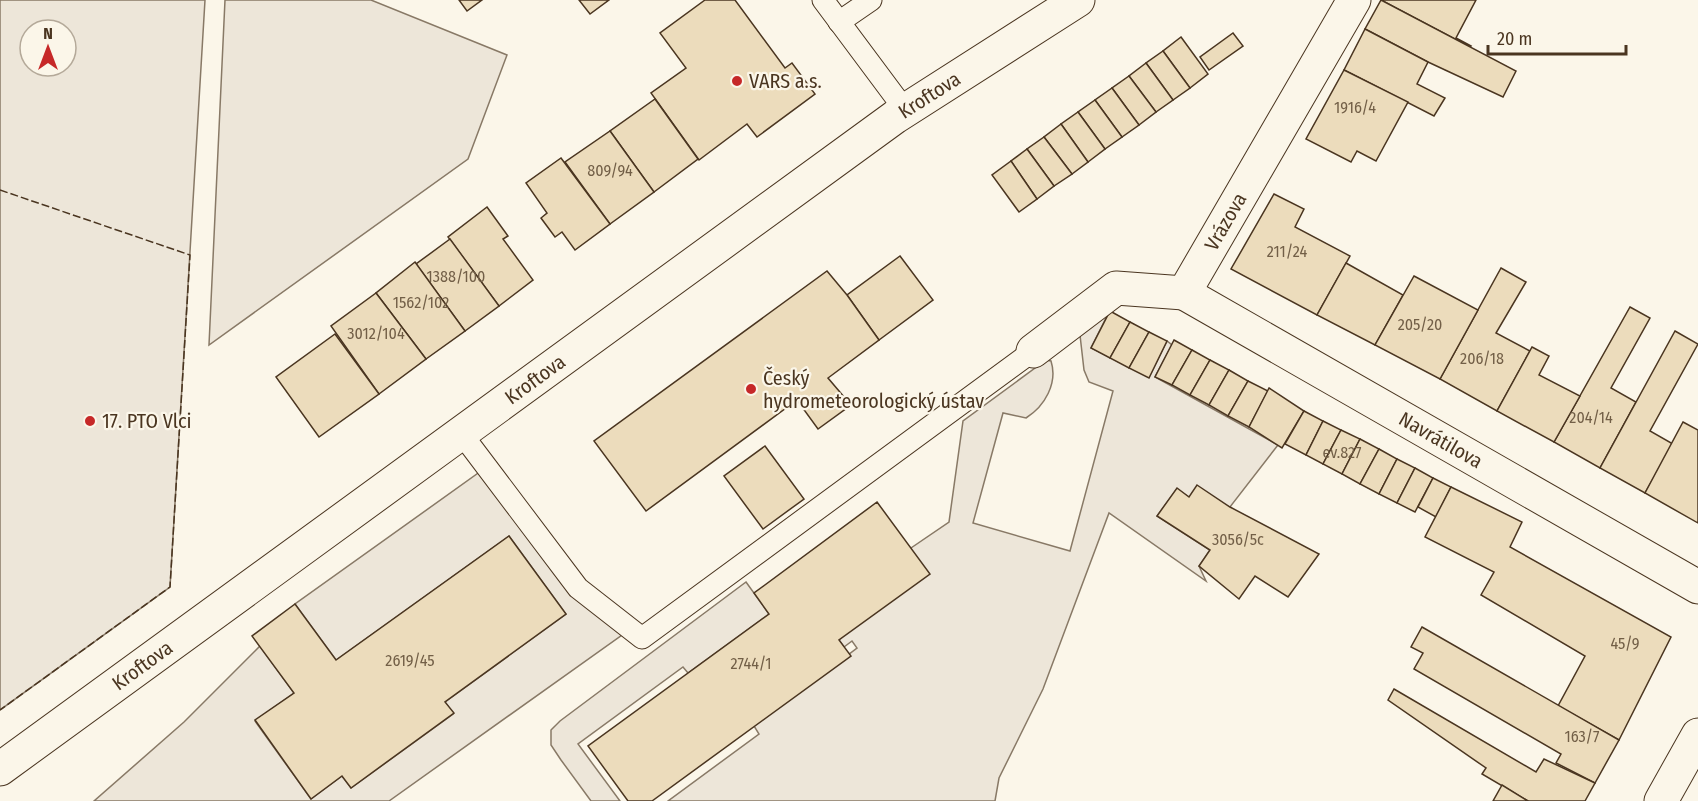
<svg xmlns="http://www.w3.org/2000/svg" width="1698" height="801" viewBox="0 0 1698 801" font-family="'Fira Sans Condensed',sans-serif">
  <rect width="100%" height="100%" fill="#fbf6e9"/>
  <g fill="#ede6d9" stroke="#887966" stroke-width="1.5" fill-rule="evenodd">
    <path d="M0,0H205L170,587L0,710ZM30,30H66V66H30Z"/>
    <polygon points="225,0 371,0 507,55 468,159 209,345"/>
    <path d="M1108,314L1091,348L1149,377L1167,341L1172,345L1155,377L1278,445L1230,507L1189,497L1177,489L1157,516L1210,550L1199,566L1206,581L1109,513L1043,689L999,778L995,801H668L759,734L754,726L857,648L852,641L844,647L839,640L911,548L949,522L963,421L1046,360L1051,361C1058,383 1045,406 1026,418L1003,413L973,523L1070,551L1113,391L1089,382L1084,370L1080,335Z"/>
    <polygon points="495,461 622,635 389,801 94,801 184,722 260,646 294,693 255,721 311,799 342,776 351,788 453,714 445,702 566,614 509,536 336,660 295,604"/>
    <polygon points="746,582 769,614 688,673 683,667 578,744 620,801 591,801 561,760 551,745 551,730 560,721"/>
  </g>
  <g fill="#ecdcbc" stroke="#4a3520" stroke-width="1.5">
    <polygon points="459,0 482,0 467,11"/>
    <polygon points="579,0 609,0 590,14"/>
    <polygon points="705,0 735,0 785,68 792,63 815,94 757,137 747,124 699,160 651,93 686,68 660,33"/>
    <polygon points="1381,0 1476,0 1456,38 1471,46 1470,47"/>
    <polygon points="1381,0 1516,71 1503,97 1428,62 1365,29"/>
    <polygon points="1365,29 1428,62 1417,84 1445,98 1434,116 1344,70"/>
    <polygon points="1233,33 1243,46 1209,70 1200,57"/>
    <polygon points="1181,37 1208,74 1190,88 1163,51"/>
    <polygon points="1163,51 1190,88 1173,100 1146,63"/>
    <polygon points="1146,63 1173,100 1156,112 1129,76"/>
    <polygon points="1344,70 1408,102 1376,161 1357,151 1351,162 1306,139"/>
    <polygon points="1129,76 1156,112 1139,125 1112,88"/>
    <polygon points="1112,88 1139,125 1122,137 1095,100"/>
    <polygon points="655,99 698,159 654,192 610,131"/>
    <polygon points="1095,100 1122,137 1105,149 1078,112"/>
    <polygon points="1078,112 1105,149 1088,162 1061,124"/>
    <polygon points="1061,124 1088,162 1072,174 1044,137"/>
    <polygon points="610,131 654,192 610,224 565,162"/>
    <polygon points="1044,137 1072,174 1054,186 1027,149"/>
    <polygon points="1027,149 1054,186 1037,199 1011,161"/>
    <polygon points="561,158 610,224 575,250 562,232 555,237 541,218 547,213 526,183"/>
    <polygon points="1011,161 1037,199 1019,212 992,175"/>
    <polygon points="1274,194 1304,209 1295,227 1350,256 1317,315 1231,269"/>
    <polygon points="487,207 508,236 503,239 533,280 499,306 448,237"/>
    <polygon points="450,239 499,306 465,331 416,264"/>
    <polygon points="900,256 933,300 879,340 847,295"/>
    <polygon points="415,262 465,331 426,359 376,293"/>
    <polygon points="1346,263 1403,295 1375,345 1317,315"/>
    <polygon points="1501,268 1526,282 1496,333 1530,351 1497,411 1440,379"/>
    <polygon points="827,271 847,295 879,340 828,378 851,405 818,429 797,400 646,511 594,441"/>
    <polygon points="1414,276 1478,310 1440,379 1375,345"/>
    <polygon points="376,293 426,359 379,394 331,326"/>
    <polygon points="1630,307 1650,318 1611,388 1636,402 1600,468 1554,442"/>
    <polygon points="1110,311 1130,322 1110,358 1091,348"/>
    <polygon points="1130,322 1149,332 1129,368 1110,358"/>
    <polygon points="1675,331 1698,344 1650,431 1673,444 1645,493 1600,468"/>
    <polygon points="1149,332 1167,341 1149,378 1129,368"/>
    <polygon points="335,334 379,394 319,437 276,377"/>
    <polygon points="1174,340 1192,350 1172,385 1155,377"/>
    <polygon points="1532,347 1549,356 1539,375 1580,396 1554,442 1497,411"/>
    <polygon points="1192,350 1210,360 1190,395 1172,385"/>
    <polygon points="1210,360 1229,370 1209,405 1190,395"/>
    <polygon points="1229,370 1248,381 1228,416 1209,405"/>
    <polygon points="1248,381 1268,391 1249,427 1228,416"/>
    <polygon points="1269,388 1304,411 1282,448 1249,427"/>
    <polygon points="1304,411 1323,421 1306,455 1285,444"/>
    <polygon points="1323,421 1341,430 1323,464 1306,455"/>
    <polygon points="1683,422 1698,430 1698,523 1645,493"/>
    <polygon points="1341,430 1360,439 1342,474 1323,464"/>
    <polygon points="1360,439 1379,449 1360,484 1342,474"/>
    <polygon points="765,446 804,499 763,529 724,476"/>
    <polygon points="1379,449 1397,459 1379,494 1360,484"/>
    <polygon points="1397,459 1415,468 1397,503 1379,494"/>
    <polygon points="1415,468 1433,478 1415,512 1397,503"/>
    <polygon points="1433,478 1451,487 1436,517 1418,507"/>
    <polygon points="1197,485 1230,507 1319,554 1288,597 1255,576 1239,599 1199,566 1210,550 1157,516 1177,488 1189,497"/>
    <polygon points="1451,487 1522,522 1510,547 1671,637 1619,740 1558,706 1585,656 1481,595 1494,572 1425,537"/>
    <polygon points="877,502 930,574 839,640 851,656 652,801 628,801 588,746 769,614 754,593"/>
    <polygon points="509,536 566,614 445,702 454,713 351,788 342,776 311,799 255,720 294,693 252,636 295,604 336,660"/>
    <polygon points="1422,627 1619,740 1595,783 1556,763 1561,754 1414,669 1423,653 1411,647"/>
    <polygon points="1394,689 1536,772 1544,759 1595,783 1585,801 1528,801 1482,774 1486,768 1388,700"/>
    <polygon points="1502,785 1528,801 1493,801"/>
  </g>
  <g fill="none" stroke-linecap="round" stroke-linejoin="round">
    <g stroke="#4a3520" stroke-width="23">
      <g id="lane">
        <polyline points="823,0 905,110"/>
        <polyline points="839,22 871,0"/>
        <polyline points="461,433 578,588 642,638 1033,351"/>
      </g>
    </g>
    <g stroke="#4a3520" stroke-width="35">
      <g id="street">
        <path id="s1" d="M1184,293L1698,587"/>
        <path id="s2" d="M1033,351L1116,288L1184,293L1354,0"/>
        <polyline points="1661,801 1698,735"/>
      </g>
    </g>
    <g stroke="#4a3520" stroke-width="35">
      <g id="secondary">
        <path id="s3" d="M0,769L895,117L1078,0"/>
      </g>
    </g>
    <use href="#lane" stroke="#fbf6e9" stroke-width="21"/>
    <use href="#street" stroke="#fbf6e9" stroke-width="33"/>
    <use href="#secondary" stroke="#fbf6e9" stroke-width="33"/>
    <polyline stroke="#4a3520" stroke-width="1.5" stroke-dasharray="8 3" stroke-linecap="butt" points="0,190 190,255 170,587 0,710"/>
  </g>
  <g fill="#c62828" stroke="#fbf6e9" stroke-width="2">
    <circle cx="737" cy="81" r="6"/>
    <circle cx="751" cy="389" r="6"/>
    <circle cx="90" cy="421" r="6"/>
  </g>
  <g text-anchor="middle" stroke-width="4.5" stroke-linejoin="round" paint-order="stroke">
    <g font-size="16" fill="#725f47">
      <text x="1355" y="113">1916/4</text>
      <text x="610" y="176">809/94</text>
      <text x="1287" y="257">211/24</text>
      <text x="456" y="282">1388/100</text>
      <text x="421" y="308">1562/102</text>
      <text x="1420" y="330">205/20</text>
      <text x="376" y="339">3012/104</text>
      <text x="1482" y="364">206/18</text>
      <text x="1591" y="423">204/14</text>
      <text x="1342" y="458">ev.827</text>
      <text x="1238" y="545">3056/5c</text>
      <text x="1625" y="649">45/9</text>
      <text x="410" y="666">2619/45</text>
      <text x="751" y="669">2744/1</text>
      <text x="1582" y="742">163/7</text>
    </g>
    <g font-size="20" fill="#4a3520" stroke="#fbf6e9" text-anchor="start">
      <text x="749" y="88">VARS a.s.</text>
      <text x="763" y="385">Český<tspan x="763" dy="23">hydrometeorologický ústav</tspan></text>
      <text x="102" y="428">17. PTO Vlci</text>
    </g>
    <g font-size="20" fill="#4a3520" stroke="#fbf6e9">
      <text dy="7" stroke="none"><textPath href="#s3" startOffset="1148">Kroftova</textPath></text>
      <text dy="7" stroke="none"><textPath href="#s2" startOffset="255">Vrázova</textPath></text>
      <text dy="7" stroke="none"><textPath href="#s3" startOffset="662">Kroftova</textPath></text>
      <text dy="7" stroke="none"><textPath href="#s1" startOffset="296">Navrátilova</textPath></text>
      <text dy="7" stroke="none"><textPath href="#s3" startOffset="176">Kroftova</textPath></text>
    </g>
  </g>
  <g transform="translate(48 48)"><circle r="28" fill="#fbf6e9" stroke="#b4a999" stroke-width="1.5"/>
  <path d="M0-4.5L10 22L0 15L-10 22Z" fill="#c62828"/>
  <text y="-9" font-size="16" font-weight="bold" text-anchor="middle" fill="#4a3520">N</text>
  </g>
  <path d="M1488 45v9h138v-9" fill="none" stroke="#4a3520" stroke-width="3"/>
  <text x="1497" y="45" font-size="18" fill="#4a3520" stroke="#fbf6e9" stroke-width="4.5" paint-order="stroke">20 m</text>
</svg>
